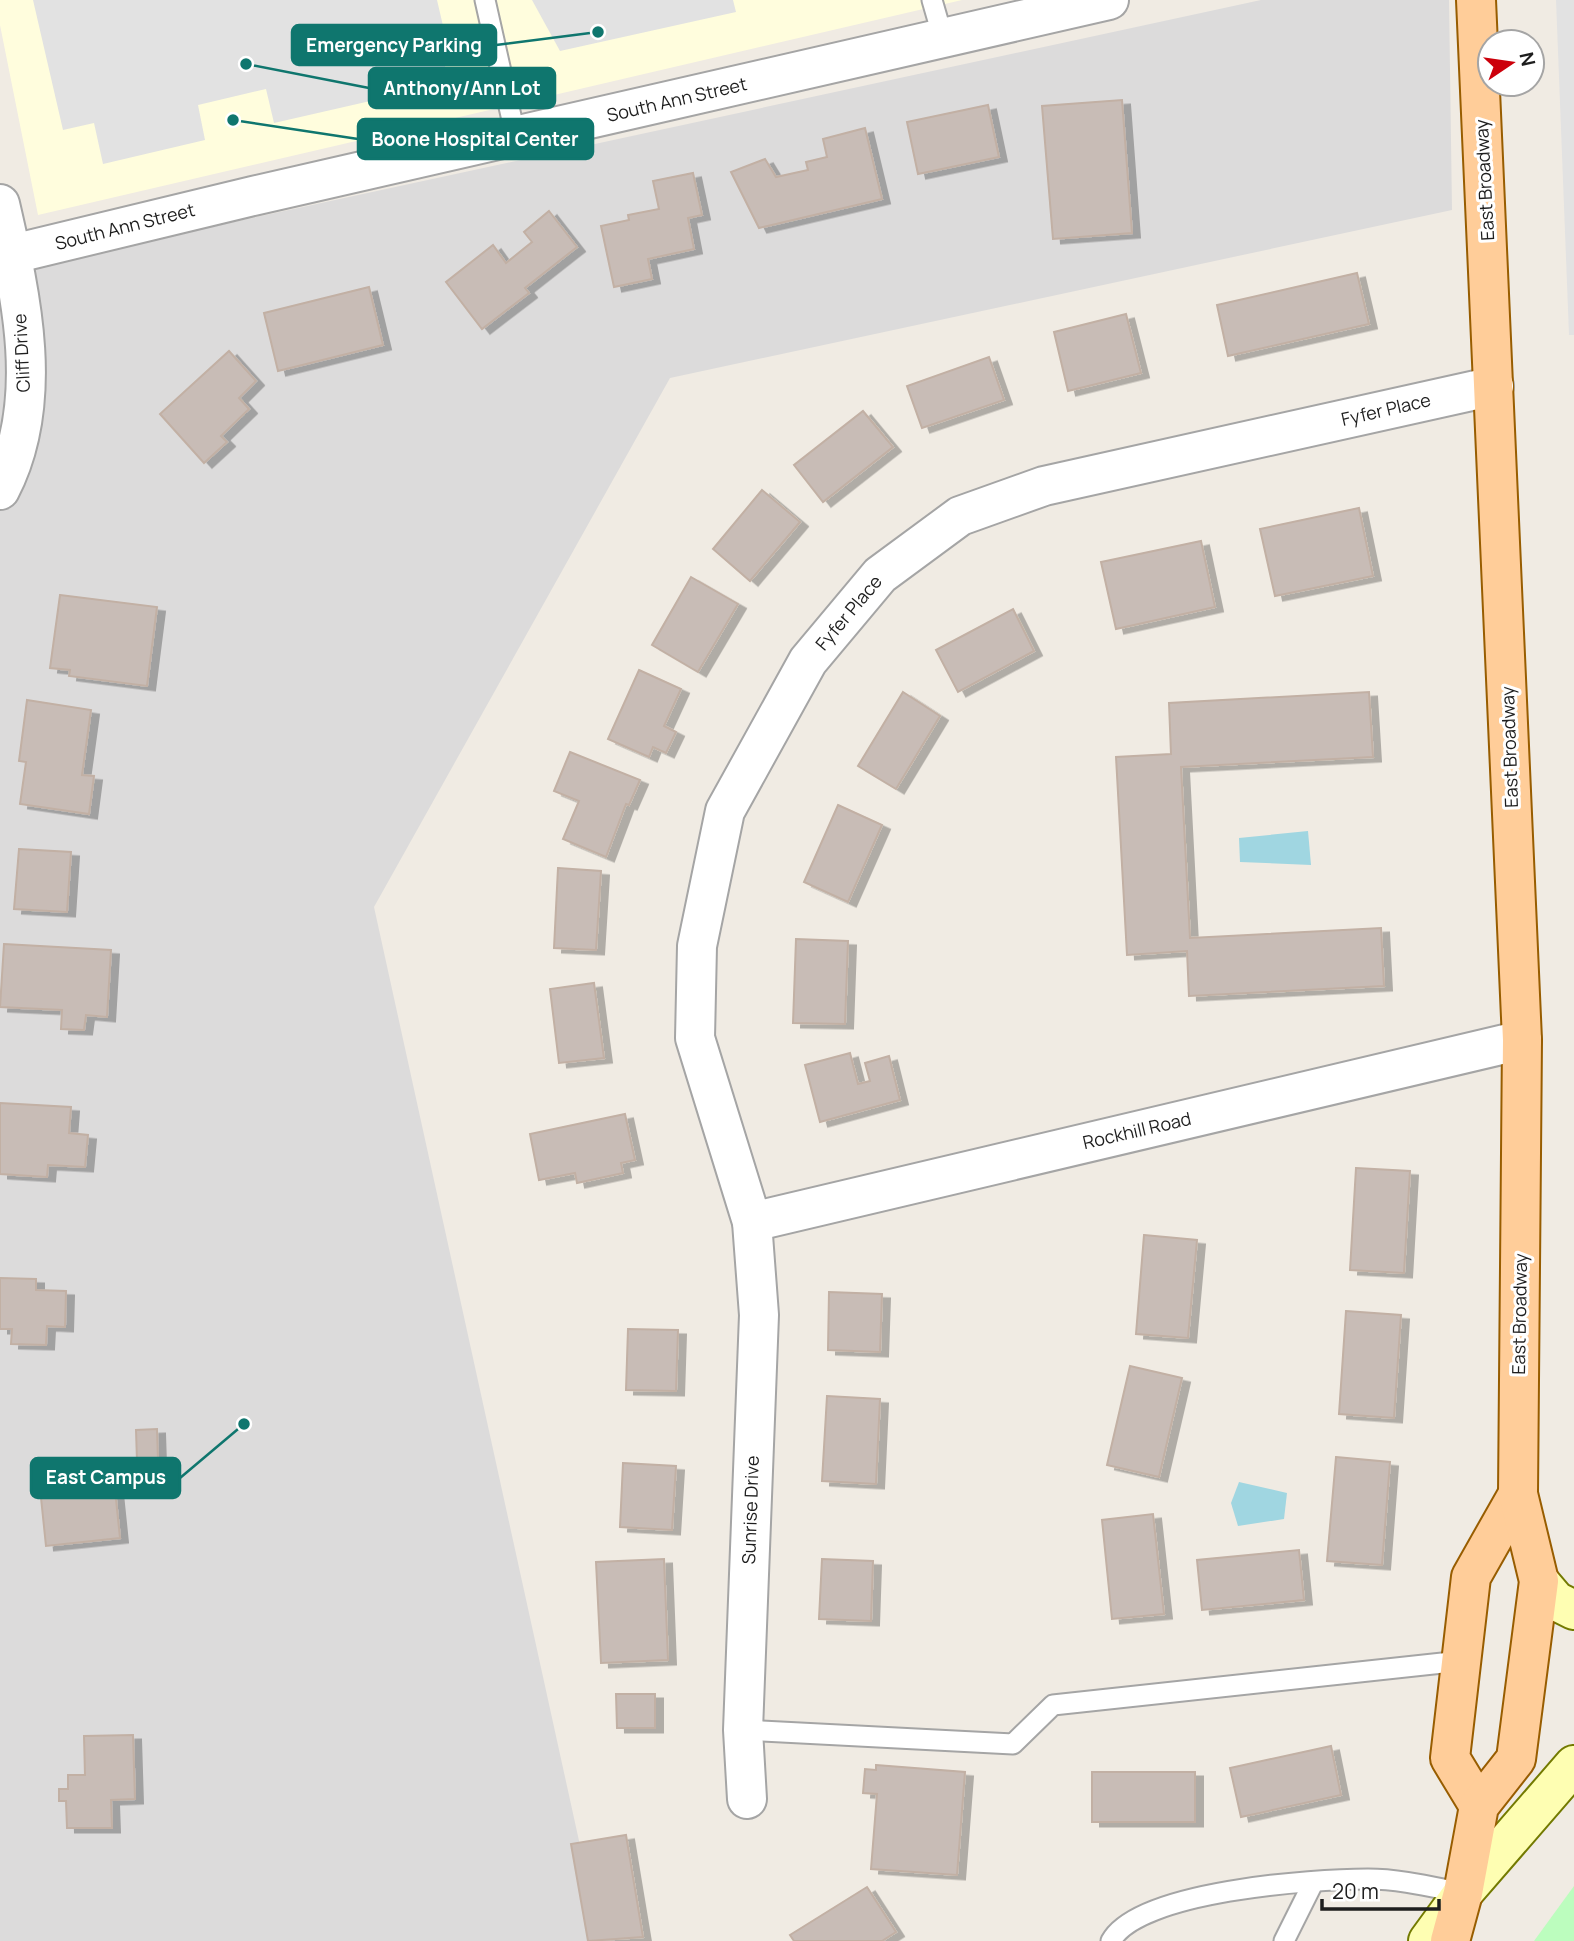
<svg xmlns="http://www.w3.org/2000/svg" width="1574" height="1941" viewBox="0 0 1574 1941" font-family="Manrope,sans-serif">
  <defs>
    <filter id="shadow"><feDropShadow dx="8" dy="4.5" stdDeviation="0" flood-color="#0004"/></filter>
  </defs>
  <rect width="100%" height="100%" fill="#f0ebe3"/>
  <polygon fill="#dcdbdb" points="1261,0 1449,0 1452,210 670,378 374,907 601,1941 0,1941 0,242 7,271"/>
  <polygon fill="#fffddd" points="0,0 962,0 38,215 0,25"/>
  <polygon fill="#bcfdbe" points="1574,1886 1574,1941 1534,1941"/>
  <g fill="#e2e2e2">
    <polygon points="33,0 437,0 447,43 440,45 449,83 274,123 266,89 198,105 205,140 103,164 94,123 63,130"/>
    <polygon points="532,0 733,0 736,12 560,51"/>
    <polygon points="1556,0 1574,0 1574,335 1569,335"/>
  </g>
  <g fill="#a0d6e1">
    <polygon points="1308,831 1311,865 1240,862 1239,838"/>
    <polygon points="1239,1482 1287,1493 1284,1519 1238,1526 1231,1503"/>
  </g>
  <g fill="#c8bcb6" stroke="#c2b0a4" stroke-width="2" filter="url(#shadow)">
    <polygon points="1122,100 1132,233 1053,239 1042,106"/>
    <polygon points="988,105 999,157 918,174 907,122"/>
    <polygon points="865,128 882,199 759,228 731,172 765,159 776,177 808,170 806,162 827,157 823,139"/>
    <polygon points="693,173 702,215 688,218 694,249 648,259 652,279 614,287 601,226 629,220 628,215 659,209 653,181"/>
    <polygon points="549,211 577,247 525,288 529,293 482,329 446,282 493,245 506,263 532,242 524,232"/>
    <polygon points="1357,273 1369,324 1228,356 1217,305"/>
    <polygon points="369,287 383,345 278,371 264,313"/>
    <polygon points="1126,314 1141,373 1068,391 1054,332"/>
    <polygon points="229,351 256,381 239,398 249,409 221,436 227,442 204,463 160,414"/>
    <polygon points="989,357 1004,400 922,428 907,386"/>
    <polygon points="863,411 893,447 823,502 794,465"/>
    <polygon points="762,490 800,522 750,581 713,549"/>
    <polygon points="1359,508 1373,576 1275,596 1260,529"/>
    <polygon points="1201,541 1215,607 1116,629 1101,562"/>
    <polygon points="691,577 738,604 698,672 652,645"/>
    <polygon points="60,595 157,607 147,686 69,676 70,670 50,668"/>
    <polygon points="1013,609 1034,651 958,692 936,650"/>
    <polygon points="639,670 681,689 664,726 676,732 666,753 653,747 649,757 608,739"/>
    <polygon points="903,692 940,716 896,789 858,766"/>
    <polygon points="1369,692 1373,757 1181,767 1190,938 1381,928 1384,986 1189,996 1187,951 1127,955 1116,757 1171,754 1169,703"/>
    <polygon points="27,700 91,710 82,775 94,776 89,814 20,804 26,762 19,761"/>
    <polygon points="570,752 640,780 629,805 626,804 606,857 563,839 579,801 554,791"/>
    <polygon points="838,805 882,825 848,902 804,882"/>
    <polygon points="19,849 71,852 67,912 14,909"/>
    <polygon points="558,868 601,871 596,950 554,948"/>
    <polygon points="796,939 848,941 845,1024 793,1023"/>
    <polygon points="4,944 111,950 107,1017 86,1015 84,1030 61,1029 62,1010 0,1007"/>
    <polygon points="594,983 604,1058 559,1063 550,989"/>
    <polygon points="850,1053 858,1084 870,1081 865,1063 889,1056 900,1100 820,1122 805,1065"/>
    <polygon points="0,1103 71,1107 69,1133 88,1135 85,1167 48,1165 47,1177 0,1174"/>
    <polygon points="625,1114 635,1160 621,1163 623,1173 577,1183 575,1173 539,1180 530,1134"/>
    <polygon points="1356,1168 1410,1171 1404,1273 1350,1270"/>
    <polygon points="1144,1235 1197,1240 1188,1338 1136,1334"/>
    <polygon points="0,1278 36,1279 36,1290 66,1291 65,1327 47,1326 46,1345 11,1344 12,1329 0,1329"/>
    <polygon points="829,1292 882,1294 880,1352 828,1350"/>
    <polygon points="1346,1311 1401,1315 1394,1418 1339,1414"/>
    <polygon points="628,1329 678,1330 676,1391 626,1390"/>
    <polygon points="1130,1366 1182,1378 1159,1477 1107,1465"/>
    <polygon points="827,1396 880,1399 876,1484 822,1481"/>
    <polygon points="157,1429 158,1460 137,1461 136,1430"/>
    <polygon points="1336,1457 1390,1462 1382,1565 1327,1561"/>
    <polygon points="623,1463 676,1466 672,1530 620,1527"/>
    <polygon points="114,1480 120,1538 46,1546 40,1488"/>
    <polygon points="1153,1514 1164,1614 1112,1619 1102,1520"/>
    <polygon points="1299,1550 1304,1600 1202,1610 1197,1560"/>
    <polygon points="664,1559 668,1660 601,1663 596,1562"/>
    <polygon points="822,1559 873,1561 871,1621 819,1619"/>
    <polygon points="616,1694 655,1694 655,1728 617,1728"/>
    <polygon points="133,1735 135,1799 111,1800 112,1828 67,1828 66,1801 59,1801 59,1789 68,1789 68,1775 85,1775 84,1736"/>
    <polygon points="1331,1746 1341,1795 1241,1817 1230,1768"/>
    <polygon points="876,1765 965,1772 957,1875 871,1869 877,1794 863,1793 865,1769 876,1770"/>
    <rect x="1092" y="1772" width="103" height="50"/>
    <polygon points="626,1835 643,1937 588,1941 571,1844"/>
    <polygon points="867,1887 896,1932 882,1941 794,1941 790,1935"/>
  </g>
  <g fill="none" stroke-linecap="round" stroke-linejoin="round">
    <g stroke="#a5a5a5" stroke-width="23">
      <g id="lane">
        <polyline points="485,0 516,138"/>
        <polyline points="932,0 943,38"/>
        <polyline points="743,1730 1013,1744 1053,1705 1461,1661"/>
        <path d="M1111,1941C1138,1891 1313,1879 1368,1879C1400,1879 1432,1887 1463,1893"/>
        <polyline points="1284,1941 1313,1883"/>
      </g>
    </g>
    <g stroke="#a5a5a5" stroke-width="42">
      <g id="street">
        <path d="M0,204C21,295 46,402 0,490"/>
        <polyline points="0,257 253,196 1109,0"/>
        <polyline points="752,1222 1522,1040"/>
        <polyline points="747,1799 743,1730 759,1315 752,1222 695,1038 697,946 725,811 808,661 880,575 960,516 1044,486 1494,386"/>
      </g>
    </g>
    <g stroke="#737a00" stroke-width="42">
      <g id="secondary">
        <polyline points="1539,1581 1556,1601 1574,1610"/>
        <polyline points="1428,1941 1463,1893 1574,1765"/>
      </g>
    </g>
    <g stroke="#985d00" stroke-width="42">
      <g id="primary">
        <polyline points="1479,1806 1450,1758 1471,1577 1518,1494"/>
        <polyline points="1450,1941 1463,1893 1479,1806 1516,1759 1539,1581 1518,1494 1522,1040 1476,0"/>
      </g>
    </g>
    <use href="#lane" stroke="#fff" stroke-width="19"/>
    <use href="#street" stroke="#fff" stroke-width="38"/>
    <use href="#secondary" stroke="#fefeb2" stroke-width="38"/>
    <use href="#primary" stroke="#ffcd99" stroke-width="38"/>
  </g>
  <g text-anchor="middle" stroke-width="6" stroke-linejoin="round" paint-order="stroke">
    <g font-size="18" fill="#1e1e1e" stroke="#fff">
      <text transform="translate(677 100) rotate(-13)" y="6">South Ann Street</text>
      <text transform="translate(1485 180) rotate(-93)" y="6">East Broadway</text>
      <text transform="translate(125 227) rotate(-14)" y="6">South Ann Street</text>
      <text transform="translate(22 353) rotate(-93)" y="6">Cliff Drive</text>
      <text transform="translate(1386 410) rotate(-13)" y="6">Fyfer Place</text>
      <text transform="translate(849 613) rotate(-50)" y="6">Fyfer Place</text>
      <text transform="translate(1510 747) rotate(-92)" y="6">East Broadway</text>
      <text transform="translate(1137 1131) rotate(-13)" y="6">Rockhill Road</text>
      <text transform="translate(1520 1314) rotate(-89)" y="6">East Broadway</text>
      <text transform="translate(751 1510) rotate(-88)" y="6">Sunrise Drive</text>
    </g>
  </g>
  <path fill="none" stroke="#0f766e" stroke-width="2.5" d="M598 32L496 45M246 64L369 88M233 120L358 139M244 1424L180 1478"/>
  <g fill="#0f766e" stroke="#fff" stroke-width="2.5">
    <circle cx="598" cy="32" r="7"/>
    <circle cx="246" cy="64" r="7"/>
    <circle cx="233" cy="120" r="7"/>
    <circle cx="244" cy="1424" r="7"/>
  </g>
  <g fill="#0f766e" stroke="#0f766e" stroke-width="2.5">
    <rect x="292" y="25" width="204" height="40" rx="7"/>
    <rect x="369" y="68" width="186" height="40" rx="7"/>
    <rect x="358" y="119" width="235" height="40" rx="7"/>
    <rect x="31" y="1458" width="149" height="40" rx="7"/>
  </g>
  <g font-size="19" text-anchor="middle" font-weight="bold" fill="#fff">
    <text x="394" y="52">Emergency Parking</text>
    <text x="462" y="95">Anthony/Ann Lot</text>
    <text x="475" y="146">Boone Hospital Center</text>
    <text x="106" y="1484">East Campus</text>
  </g>
  <g transform="translate(1511 63) rotate(77)"><circle r="33" fill="#ffffff" stroke="#a5a5a5" stroke-width="2"/>
  <path d="M0-5L12 26L0 18L-12 26Z" fill="#cc000b"/>
  <text y="-10" font-size="19" font-weight="bold" text-anchor="middle" fill="#1e1e1e">N</text>
  </g>
  <path d="M1322 1899v10h117v-10" fill="none" stroke="#1e1e1e" stroke-width="3.5"/>
  <text x="1332" y="1899" font-size="21" fill="#1e1e1e" stroke="#ffffff" stroke-width="5" paint-order="stroke">20 m</text>
</svg>
